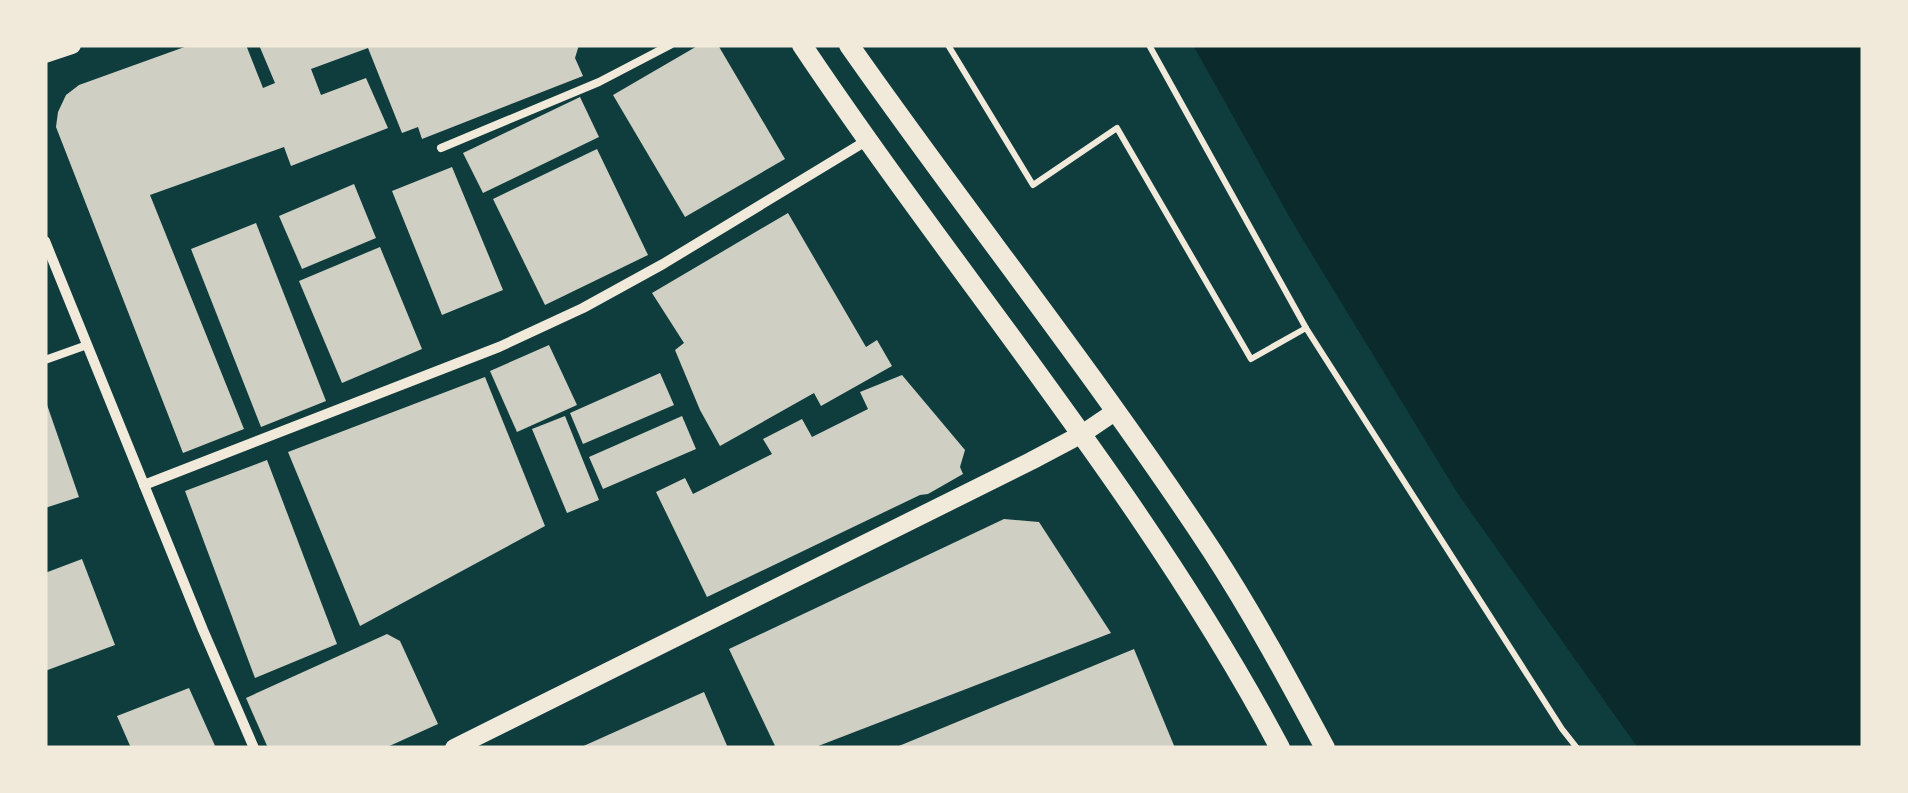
<svg xmlns="http://www.w3.org/2000/svg" width="1908" height="793" viewBox="0 0 1908 793" font-family="'Crimson Pro',serif">
  <rect width="100%" height="100%" fill="#0f3d3e"/>
  <polygon fill="#0a2a2b" points="1193,45 1863,45 1863,748 1638,748 1458,494 1294,225"/>
  <g fill="#cfcfc3">
    <polygon points="190,45 246,45 263,88 275,83 259,45 579,45 575,58 583,76 422,139 418,127 402,133 368,48 311,69 321,95 366,78 388,128 291,166 284,147 150,195 244,429 183,453 56,127 58,112 66,95 79,85"/>
    <polygon points="699,45 718,45 785,159 685,217 613,95"/>
    <polygon points="580,97 599,137 483,193 463,153"/>
    <polygon points="597,149 648,255 545,305 493,199"/>
    <polygon points="452,167 503,290 442,315 392,191"/>
    <polygon points="354,184 376,238 302,269 279,216"/>
    <polygon points="788,213 866,347 877,340 892,366 821,406 814,393 720,446 700,410 675,350 684,343 652,293"/>
    <polygon points="256,223 326,401 261,427 191,249"/>
    <polygon points="380,247 422,349 342,383 299,281"/>
    <polygon points="549,345 577,405 517,432 490,371"/>
    <polygon points="660,373 674,405 583,444 570,413"/>
    <polygon points="902,375 965,450 960,467 963,474 928,494 920,495 707,597 656,492 685,478 693,494 772,454 763,439 802,419 812,437 868,409 860,392"/>
    <polygon points="485,377 545,526 360,626 288,452"/>
    <polygon points="45,399 79,497 45,508"/>
    <polygon points="565,416 599,500 567,513 532,429"/>
    <polygon points="682,416 696,449 603,489 589,457"/>
    <polygon points="267,460 337,644 255,678 185,491"/>
    <polygon points="1004,519 1039,522 1111,633 813,748 776,748 729,649"/>
    <polygon points="82,559 115,645 45,671 45,573"/>
    <polygon points="387,634 400,641 438,724 385,748 268,748 246,698"/>
    <polygon points="1134,649 1175,748 894,748"/>
    <polygon points="189,688 216,748 131,748 117,716"/>
    <polygon points="704,692 728,748 579,748"/>
  </g>
  <g fill="none" stroke-linecap="round" stroke-linejoin="round">
    <g stroke="#f1e9da" stroke-width="6">
      <polyline points="948,45 1033,185 1117,128 1251,359 1306,328 1562,729 1577,748"/>
      <polyline points="1149,45 1306,328"/>
    </g>
    <g stroke="#f1e9da" stroke-width="8">
      <polyline points="441,148 599,82 670,45"/>
      <polyline points="45,360 87,345"/>
    </g>
    <g stroke="#f1e9da" stroke-width="10">
      <polyline points="45,241 203,630 254,748"/>
      <polyline points="144,485 499,347 583,308 663,264 866,141"/>
    </g>
    <g stroke="#f1e9da" stroke-width="18">
      <polyline points="45,54 72,45"/>
      <polyline points="454,748 1031,461 1082,434 1116,411"/>
    </g>
    <g stroke="#f1e9da" stroke-width="20">
      <path d="M802,45C960,281 1147,497 1280,748"/>
      <path d="M849,45C968,215 1098,377 1212,551C1253,614 1289,681 1325,748"/>
    </g>
  </g>
  <rect width="1908" height="793" fill="none" stroke="#f1e9da" stroke-width="95"/>
</svg>
